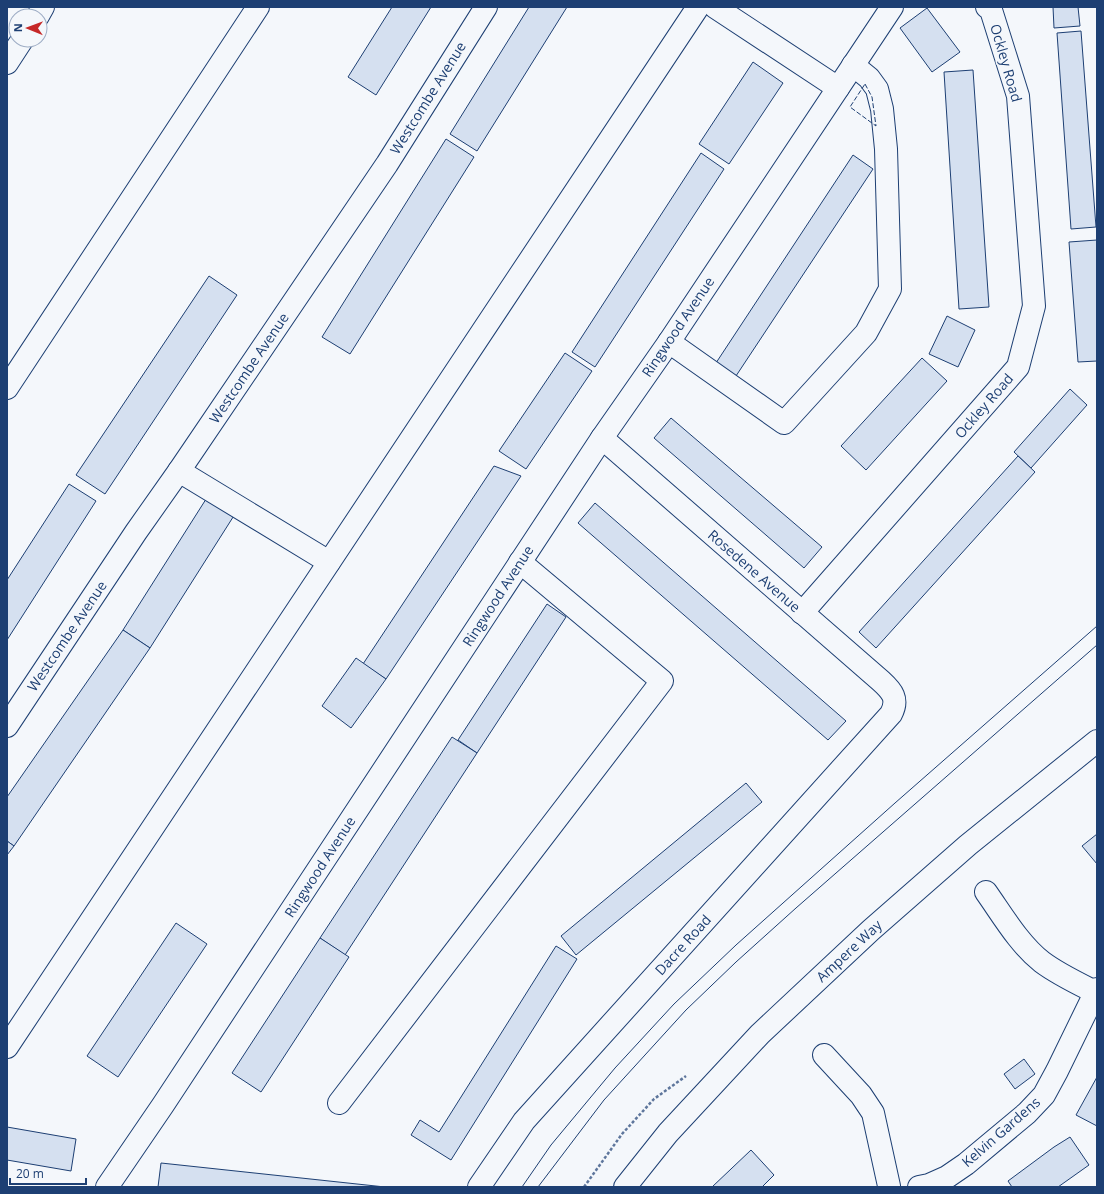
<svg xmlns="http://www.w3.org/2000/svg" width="1104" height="1194" viewBox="0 0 1104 1194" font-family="'Open Sans',sans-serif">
  <rect width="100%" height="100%" fill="#f4f7fb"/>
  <g fill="#d5e0f0" stroke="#1d3f73">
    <polygon points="392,7 431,7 376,95 348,77"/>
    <polygon points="529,7 567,7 477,151 450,134"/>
    <polygon points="1053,7 1078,7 1080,26 1054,28"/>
    <polygon points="927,8 960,52 932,72 900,28"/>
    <polygon points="1081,31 1096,227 1071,229 1057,33"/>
    <polygon points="753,62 783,83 729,164 699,144"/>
    <polygon points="973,70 989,307 959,309 944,72"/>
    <polygon points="446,139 474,157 350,354 322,337"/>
    <polygon points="701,153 724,169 595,367 572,352"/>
    <polygon points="853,155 873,169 732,382 712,369"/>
    <polygon points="1097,240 1097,361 1078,362 1069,242"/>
    <polygon points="209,276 237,295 105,494 76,475"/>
    <polygon points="947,316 975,330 958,367 929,354"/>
    <polygon points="565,353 592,371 526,469 499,451"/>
    <polygon points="922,358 947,381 866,470 841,446"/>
    <polygon points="1070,389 1087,405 1031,468 1014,452"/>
    <polygon points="671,418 822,547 804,568 654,438"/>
    <polygon points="1018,456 1035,472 876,648 859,632"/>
    <polygon points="494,466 521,476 386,679 363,664"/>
    <polygon points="69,484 96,501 7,640 7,580"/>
    <polygon points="208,496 235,514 150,648 123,630"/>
    <polygon points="595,503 846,721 828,740 578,523"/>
    <polygon points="547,604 566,617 477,753 458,740"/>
    <polygon points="123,630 150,648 14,846 7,841 7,797"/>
    <polygon points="356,658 386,679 351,728 322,706"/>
    <polygon points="452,737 477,753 345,955 320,938"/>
    <polygon points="746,783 762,802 576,955 561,936"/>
    <polygon points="1097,834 1097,864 1082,846"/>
    <polygon points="7,841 14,846 7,855"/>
    <polygon points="176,923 207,944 118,1077 87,1056"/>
    <polygon points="320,938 349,957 261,1092 232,1073"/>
    <polygon points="556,946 577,959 451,1160 411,1135 420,1120 439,1132"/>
    <polygon points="1024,1059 1035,1074 1015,1089 1004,1074"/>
    <polygon points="1097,1077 1097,1126 1076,1115"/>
    <polygon points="7,1127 76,1139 71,1171 7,1160"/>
    <polygon points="1070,1137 1089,1165 1058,1187 1012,1187 1008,1181 1054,1147"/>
    <polygon points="751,1150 774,1175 762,1187 712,1187"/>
    <polygon points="161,1163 385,1187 158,1187"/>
  </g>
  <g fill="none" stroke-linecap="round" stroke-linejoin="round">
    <g stroke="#1d3f73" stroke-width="24">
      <g id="minor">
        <polyline points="715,7 838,88"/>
        <polyline points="669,342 784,423 866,333 890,289 886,149 882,109 877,89 869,78 853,65"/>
        <polyline points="7,388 258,7"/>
        <polyline points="179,471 329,562"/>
        <polyline points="802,613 1018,367 1034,306 1018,96 991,10 987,7"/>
        <polyline points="7,726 136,532 179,471 387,164 486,7"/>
        <path d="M986,892C1003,916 1019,944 1042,962C1058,974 1077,983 1095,992"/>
        <polyline points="7,1047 698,7"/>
        <polyline points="824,1055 861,1095 873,1113 889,1186"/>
        <polyline points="339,1103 662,681 520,562"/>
        <polyline points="107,1187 163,1105 602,438 669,342 892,7"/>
        <path d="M479,1187L524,1121L891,714C899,699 892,691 881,681L602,438"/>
        <polyline points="625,1187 668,1133 760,1034 871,930 968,845 1097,741"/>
        <polyline points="919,1187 929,1185 947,1177 966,1164 1027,1113 1044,1095 1057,1071 1097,989"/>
      </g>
    </g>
    <g stroke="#1d3f73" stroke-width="24">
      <g id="major">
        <polyline points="38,16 43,7"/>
        <polyline points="7,63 22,40"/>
      </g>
    </g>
    <polyline stroke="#5e769c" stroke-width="2.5" stroke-dasharray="3 2" stroke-linecap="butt" points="584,1187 622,1134 654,1099 686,1076"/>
    <use href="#minor" stroke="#f4f7fb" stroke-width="22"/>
    <use href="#major" stroke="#f4f7fb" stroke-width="22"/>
    <g stroke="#1d3f73" stroke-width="1">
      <polyline points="522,1187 551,1145 615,1068 674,1004 736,945 895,803 1097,626"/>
      <polyline points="538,1187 604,1100 686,1010 736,962 796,908 1097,645"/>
    </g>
    <polygon stroke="#1d3f73" stroke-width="1" stroke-dasharray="5 2" stroke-linecap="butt" points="865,84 872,97 876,126 850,107"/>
  </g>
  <g text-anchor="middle" stroke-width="3" stroke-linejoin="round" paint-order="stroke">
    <g font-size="14" fill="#1d3f73" stroke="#f4f7fb">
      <text transform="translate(1006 63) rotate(74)" y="5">Ockley Road</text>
      <text transform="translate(428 98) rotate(-58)" y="5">Westcombe Avenue</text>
      <text transform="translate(678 327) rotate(-56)" y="5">Ringwood Avenue</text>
      <text transform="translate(249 368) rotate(-56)" y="5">Westcombe Avenue</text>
      <text transform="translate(984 406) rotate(-49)" y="5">Ockley Road</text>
      <text transform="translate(754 571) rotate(41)" y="5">Rosedene Avenue</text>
      <text transform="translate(498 596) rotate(-57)" y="5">Ringwood Avenue</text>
      <text transform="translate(67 636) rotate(-56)" y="5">Westcombe Avenue</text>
      <text transform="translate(320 867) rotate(-57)" y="5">Ringwood Avenue</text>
      <text transform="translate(683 945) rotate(-48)" y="5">Dacre Road</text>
      <text transform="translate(849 951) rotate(-43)" y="5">Ampere Way</text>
      <text transform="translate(1001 1132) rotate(-41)" y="5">Kelvin Gardens</text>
    </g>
  </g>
  <rect width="1104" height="1194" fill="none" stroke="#1d3f73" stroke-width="16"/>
  <g transform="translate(28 28) rotate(271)"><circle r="19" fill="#f4f7fb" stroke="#9eadc5"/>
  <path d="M0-3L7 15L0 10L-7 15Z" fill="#c62828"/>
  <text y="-6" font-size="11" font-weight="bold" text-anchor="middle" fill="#1d3f73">N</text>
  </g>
  <path d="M10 1178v6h76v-6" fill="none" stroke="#1d3f73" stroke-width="2"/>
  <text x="16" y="1178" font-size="12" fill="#1d3f73" stroke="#f4f7fb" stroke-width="3" paint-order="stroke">20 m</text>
</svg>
